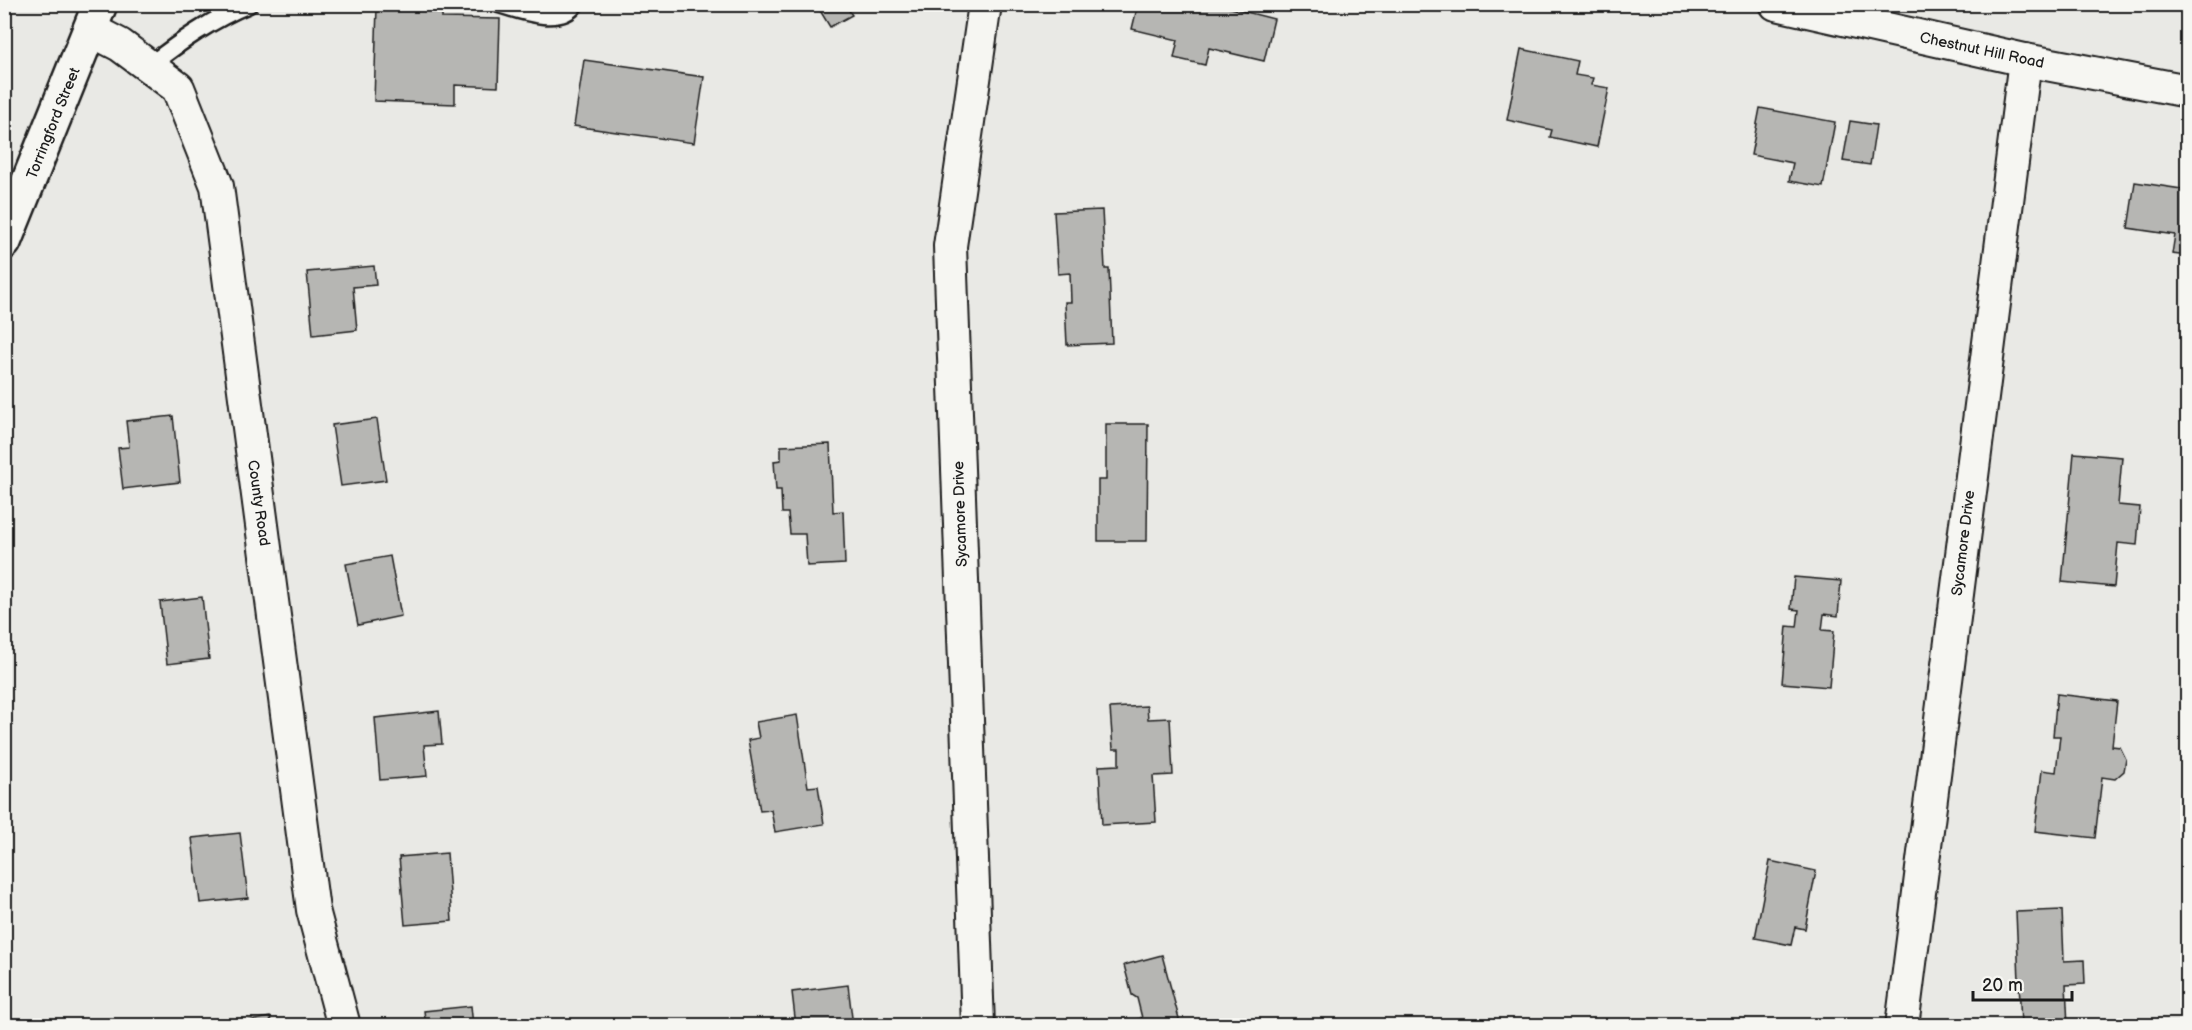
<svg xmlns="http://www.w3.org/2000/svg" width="2192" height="1030" viewBox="0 0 2192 1030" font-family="'Balsamiq Sans',sans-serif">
  <rect width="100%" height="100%" fill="#e9e9e5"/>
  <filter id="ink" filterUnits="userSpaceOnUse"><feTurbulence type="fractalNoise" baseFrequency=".0167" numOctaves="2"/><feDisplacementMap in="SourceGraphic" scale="12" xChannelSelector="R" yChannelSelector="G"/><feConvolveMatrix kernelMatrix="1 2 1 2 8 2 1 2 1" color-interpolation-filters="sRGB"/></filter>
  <g filter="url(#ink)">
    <g fill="#b6b6b3" stroke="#1c1c1c" stroke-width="1.5">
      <polygon points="816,4 845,4 852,15 830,27"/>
      <polygon points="1138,4 1215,4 1274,19 1264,61 1209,48 1205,65 1174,58 1178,40 1132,29"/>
      <polygon points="377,7 442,9 442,18 500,19 498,87 455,85 455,104 374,101"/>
      <polygon points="1521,49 1578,61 1575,75 1593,78 1591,85 1609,88 1597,147 1550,137 1552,130 1507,120"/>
      <polygon points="584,60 704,77 694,143 574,126"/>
      <polygon points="1760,108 1835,122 1823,187 1789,181 1793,163 1751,155"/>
      <polygon points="1850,121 1876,125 1870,165 1843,161"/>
      <polygon points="2135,182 2188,190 2188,256 2172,254 2175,235 2128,228"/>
      <polygon points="1102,210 1105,269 1109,269 1112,343 1067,345 1065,302 1071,302 1070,273 1058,274 1054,212"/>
      <polygon points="374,266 376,285 353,287 357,330 313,335 307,272"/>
      <polygon points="173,416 180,482 123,489 118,448 129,447 126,421"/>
      <polygon points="377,419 386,480 341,486 332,425"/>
      <polygon points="1106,424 1148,424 1147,541 1098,541 1098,480 1106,480"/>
      <polygon points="830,444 833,512 843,511 845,564 807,566 805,534 790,534 788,513 782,513 781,490 776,490 774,461 781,460 781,446"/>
      <polygon points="2074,453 2122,457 2118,505 2140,507 2137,545 2118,543 2114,587 2062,582"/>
      <polygon points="390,556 401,616 358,625 346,564"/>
      <polygon points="1794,577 1841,581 1838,616 1824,614 1822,630 1834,631 1829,687 1782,683 1787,626 1797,627 1799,610 1791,609"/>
      <polygon points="202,597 209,659 167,664 160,602"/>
      <polygon points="2057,694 2117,701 2112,746 2120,747 2126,759 2124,771 2115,779 2102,777 2095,838 2035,831 2042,770 2056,772 2060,736 2053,736"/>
      <polygon points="1147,706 1148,719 1170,718 1173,775 1153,776 1156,822 1102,825 1099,766 1119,765 1119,749 1113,749 1110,708"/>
      <polygon points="439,711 442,744 424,745 427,776 380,780 375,718"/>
      <polygon points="797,715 808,787 818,786 824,824 775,832 771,810 760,811 748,740 759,738 756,722"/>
      <polygon points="240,833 248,898 200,903 192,838"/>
      <polygon points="447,853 452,921 405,925 399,857"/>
      <polygon points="1770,861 1816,871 1805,929 1795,927 1791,945 1755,938"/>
      <polygon points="2062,910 2064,961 2084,960 2085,984 2066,985 2068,1026 2021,1026 2016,912"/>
      <polygon points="1162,955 1181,1026 1132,1026 1131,1021 1142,1018 1137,998 1132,995 1124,965"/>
      <polygon points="848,985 853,1026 796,1026 792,992"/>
      <polygon points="471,1006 473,1026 426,1026 424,1011"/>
      <polygon points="270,1017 272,1026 228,1026 228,1025"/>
    </g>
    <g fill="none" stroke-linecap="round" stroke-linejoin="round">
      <g stroke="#1c1c1c" stroke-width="21">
        <g id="lane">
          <path d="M499,4C519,10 560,26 575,4"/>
          <path d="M149,66C180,42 212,19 249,4"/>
        </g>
      </g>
      <g stroke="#1c1c1c" stroke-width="36">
        <g id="street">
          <polyline points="1776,4 2025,60 2188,91"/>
          <polyline points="91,30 120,45 178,88 217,186 313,910 344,1026"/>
          <polyline points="978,1026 950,246 985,4"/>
          <polyline points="1902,1026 2025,60"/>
        </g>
      </g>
      <g stroke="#1c1c1c" stroke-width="38">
        <polyline id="secondary" points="4,242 100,4"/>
      </g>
      <use href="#lane" stroke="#f6f6f2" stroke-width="16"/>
      <use href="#street" stroke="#f6f6f2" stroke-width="32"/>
      <use href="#secondary" stroke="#f6f6f2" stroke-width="33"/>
    </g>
  </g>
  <g text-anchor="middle" stroke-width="4.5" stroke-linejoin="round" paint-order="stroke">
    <g font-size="15" fill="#1c1c1c" stroke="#f6f6f2">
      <text transform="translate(1982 50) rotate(12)" y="5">Chestnut Hill Road</text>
      <text transform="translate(53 123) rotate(-68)" y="5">Torringford Street</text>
      <text transform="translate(259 503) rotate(82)" y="5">County Road</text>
      <text transform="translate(960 514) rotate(-92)" y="5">Sycamore Drive</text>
      <text transform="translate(1963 543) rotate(-83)" y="5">Sycamore Drive</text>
    </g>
  </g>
  <rect width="2192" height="1030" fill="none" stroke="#f6f6f2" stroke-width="24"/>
  <rect x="12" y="12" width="2168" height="1006" fill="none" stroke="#1c1c1c" stroke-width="2" filter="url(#ink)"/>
  <path d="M1973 991v9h99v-9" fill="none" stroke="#1c1c1c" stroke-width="3"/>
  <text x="1982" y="991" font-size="18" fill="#1c1c1c" stroke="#f6f6f2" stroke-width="4.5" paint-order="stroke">20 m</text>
</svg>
